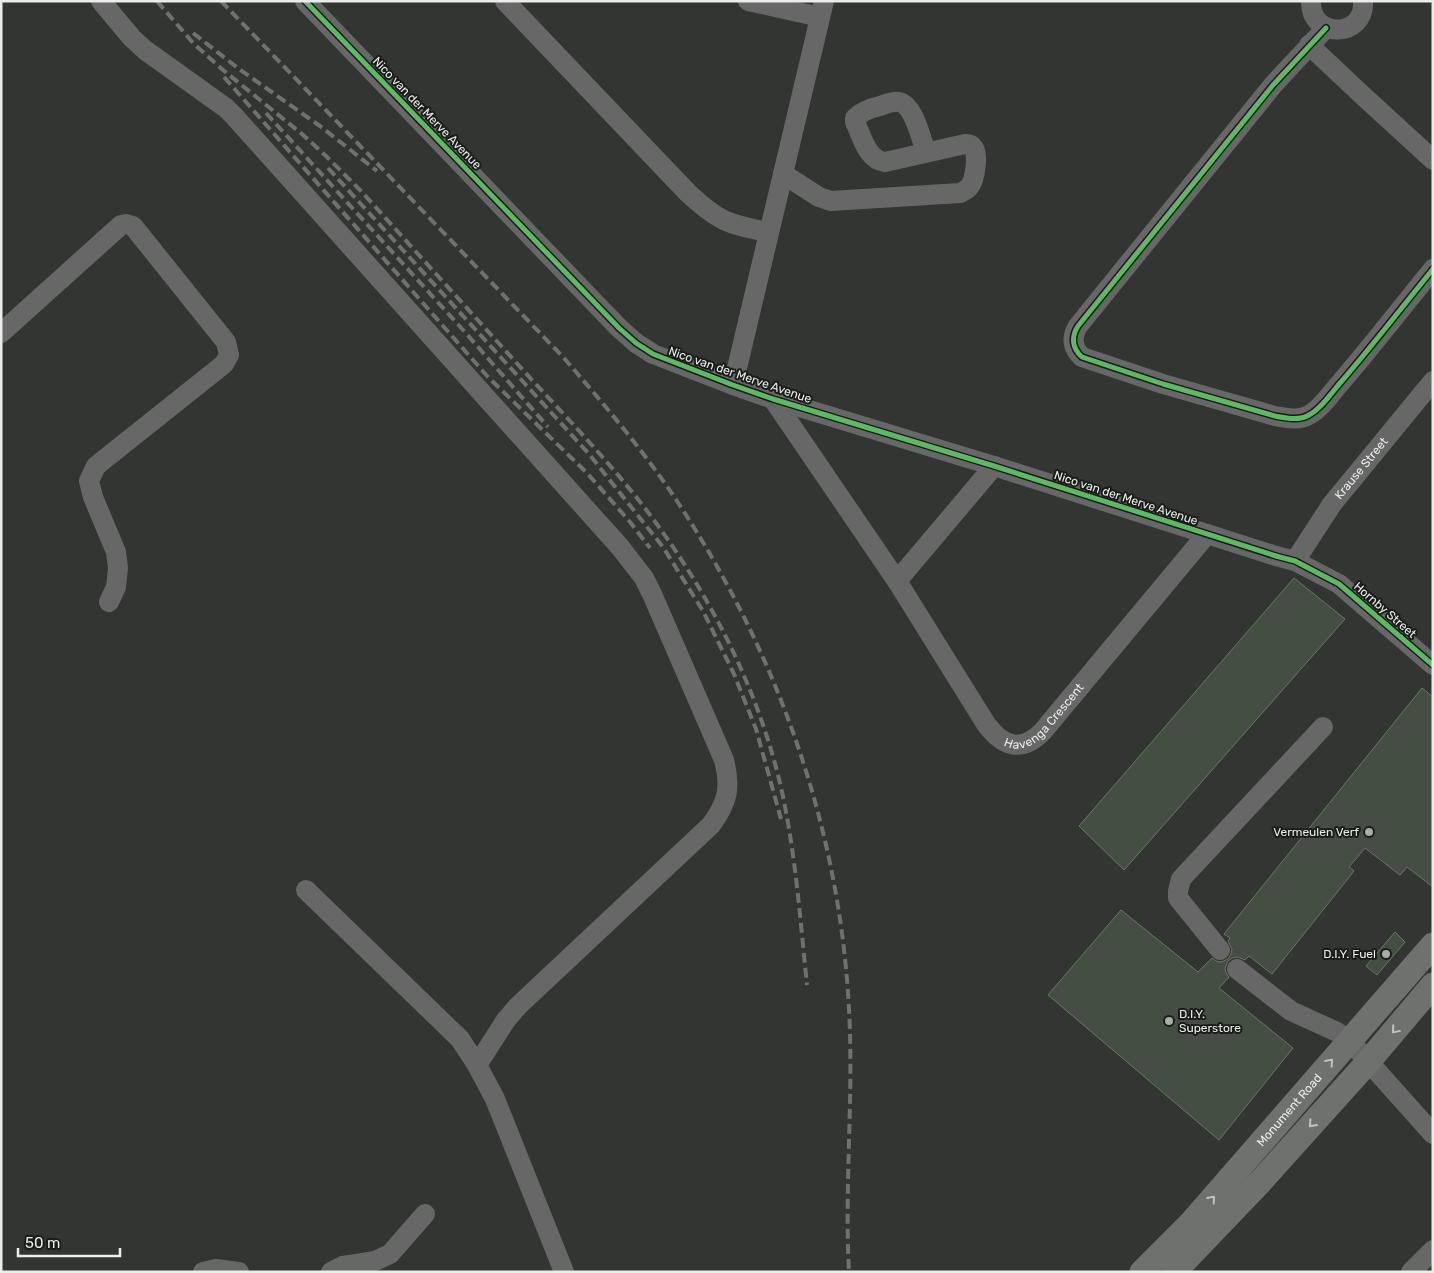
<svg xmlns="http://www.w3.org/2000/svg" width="1434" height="1273" viewBox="0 0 1434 1273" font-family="Rubik,sans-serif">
  <rect width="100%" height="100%" fill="#323531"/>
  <g fill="#444e42" stroke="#70726f">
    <polygon points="1294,578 1345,619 1124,870 1079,826"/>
    <polygon points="1422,688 1433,697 1433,887 1407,867 1400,875 1365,848 1349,867 1354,871 1272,974 1249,956 1245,960 1238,957 1232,958 1228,961 1225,968 1226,973 1229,977 1219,988 1293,1048 1219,1140 1048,995 1121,910 1198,972 1212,958 1216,961 1221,962 1228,959 1231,954 1232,949 1228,941 1230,938 1224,934"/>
    <polygon points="1395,932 1405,942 1377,975 1366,966"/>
  </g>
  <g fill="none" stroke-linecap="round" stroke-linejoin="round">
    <g stroke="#666766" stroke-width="20">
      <path d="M101,1L132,38L145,50L226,108L234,116L620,547L644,578L652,594L724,760C731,787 728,802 711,825L518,1006L506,1020L477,1065"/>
      <polyline points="305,1 619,328 636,343 653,354 733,385 773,399 994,466 1276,556 1295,561 1339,584 1433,665"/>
      <path d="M505,1L688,193C718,221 729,225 769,232"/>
      <polyline points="748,1 820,17"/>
      <path d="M1311,1C1310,40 1366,38 1363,1"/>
      <path d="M1326,28L1273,85L1078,326C1071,337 1072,348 1082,357L1163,384L1275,416C1286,418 1299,421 1309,415C1322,408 1331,393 1341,382C1373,345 1402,307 1433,269"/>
      <polyline points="1309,45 1360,93 1433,160"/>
      <path d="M783,174L819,197L831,201L960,193C964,191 967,190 970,186C975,179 979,153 973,147C971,144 968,144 965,144L885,162C867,160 862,136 855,122V118C862,111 871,108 880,106C886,104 892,101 899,102C914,105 921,139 926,152"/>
      <polyline points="1,333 121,225 126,224 133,226 226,342 229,355 224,364 96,466 89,481 93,497 116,552 118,568 116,587 109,602"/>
      <polyline points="733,385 824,1"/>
      <polyline points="773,399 897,581"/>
      <path id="s1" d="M994,466L897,581L986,724C1003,747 1022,753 1043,731L1207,534"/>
      <path id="s2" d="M1295,561L1332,504L1433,381"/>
      <polyline points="306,890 460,1039 477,1065 495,1099 564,1272"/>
      <polyline points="1220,950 1178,898 1178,891 1181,879 1323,727"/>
      <polyline points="1237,969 1291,1011 1337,1032 1349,1040 1433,1134"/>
      <polyline points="203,1272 216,1269 239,1272"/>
      <polyline points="331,1272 343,1266 375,1261 390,1254 425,1214"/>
      <polyline points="1411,1272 1433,1250"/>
    </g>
    <g stroke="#6f716e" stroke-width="25">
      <path id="s3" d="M1142,1272L1192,1222L1433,945"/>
      <polyline points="1174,1272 1261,1181 1368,1062 1433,985"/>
    </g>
    <g stroke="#70716f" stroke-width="4" stroke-dasharray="10 5" stroke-linecap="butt">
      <path d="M157,1L194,44L223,70L302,134L326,156L361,191C418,254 475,317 532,380C570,421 609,462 644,507C705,586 755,681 779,779C795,845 800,918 807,985"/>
      <path d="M221,1L563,357C603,403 643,450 677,501C774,648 836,817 848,993C855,1086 844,1179 849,1272"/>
      <polyline points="193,33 239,69 320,126 377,171"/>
      <polyline points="224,77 488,377 587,473 630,522 650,548"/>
      <polyline points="266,113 464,331 548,427"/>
      <polyline points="328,168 589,454 663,547 703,611 734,674 756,729 781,819"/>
    </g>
    <g stroke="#1a1c1a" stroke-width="8">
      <g id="cycleway">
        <polyline points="305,1 619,328 636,343 653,354 733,385 773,399 994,466 1276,556 1295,561 1339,584 1433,665"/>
        <path d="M1326,28L1273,85L1078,326C1071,337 1072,348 1082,357L1163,384L1275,416C1286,418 1299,421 1309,415C1322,408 1331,393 1341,382C1373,345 1402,307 1433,269"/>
      </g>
    </g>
    <use href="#cycleway" stroke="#5cba63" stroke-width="5"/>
  </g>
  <defs><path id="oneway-chevron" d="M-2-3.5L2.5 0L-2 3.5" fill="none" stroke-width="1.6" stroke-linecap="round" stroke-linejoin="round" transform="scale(1.25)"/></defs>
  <g stroke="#bfc2bf">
    <use href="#oneway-chevron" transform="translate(1395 1030) rotate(130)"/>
    <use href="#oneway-chevron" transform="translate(1330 1062) rotate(-49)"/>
    <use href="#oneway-chevron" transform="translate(1312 1124) rotate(132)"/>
    <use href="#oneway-chevron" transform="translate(1212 1199) rotate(-49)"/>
  </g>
  <g fill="#aaada9" stroke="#1a1c1a" stroke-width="2">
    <circle cx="1369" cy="832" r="5"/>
    <circle cx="1386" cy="954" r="5"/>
    <circle cx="1169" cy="1021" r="5"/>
  </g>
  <g text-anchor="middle" stroke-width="4" stroke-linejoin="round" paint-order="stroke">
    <g font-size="12" fill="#eaedea" stroke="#1a1c1a">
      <text transform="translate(427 113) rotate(46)" y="4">Nico van der Merve Avenue</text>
      <text transform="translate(740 375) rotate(19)" y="4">Nico van der Merve Avenue</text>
      <text dy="4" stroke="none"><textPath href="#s2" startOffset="114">Krause Street</textPath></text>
      <text transform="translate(1126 498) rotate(18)" y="4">Nico van der Merve Avenue</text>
      <text transform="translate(1385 610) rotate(41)" y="4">Hornby Street</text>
      <text dy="4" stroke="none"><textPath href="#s1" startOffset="396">Havenga Crescent</textPath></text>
      <text dy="4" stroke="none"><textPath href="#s3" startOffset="219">Monument Road</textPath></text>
    </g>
    <g font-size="12" fill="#eaedea" stroke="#1a1c1a" text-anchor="end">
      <text x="1359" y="836">Vermeulen Verf</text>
      <text x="1376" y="958">D.I.Y. Fuel</text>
      <text x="1179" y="1018" text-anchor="start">D.I.Y.<tspan x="1179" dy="14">Superstore</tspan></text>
    </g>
  </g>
  <rect width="1434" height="1273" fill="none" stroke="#eaedea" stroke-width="5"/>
  <path d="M18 1248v8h102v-8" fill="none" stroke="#eaedea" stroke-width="2.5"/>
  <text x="25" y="1248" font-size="15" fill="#eaedea" stroke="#1a1c1a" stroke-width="4" paint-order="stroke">50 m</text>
</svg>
